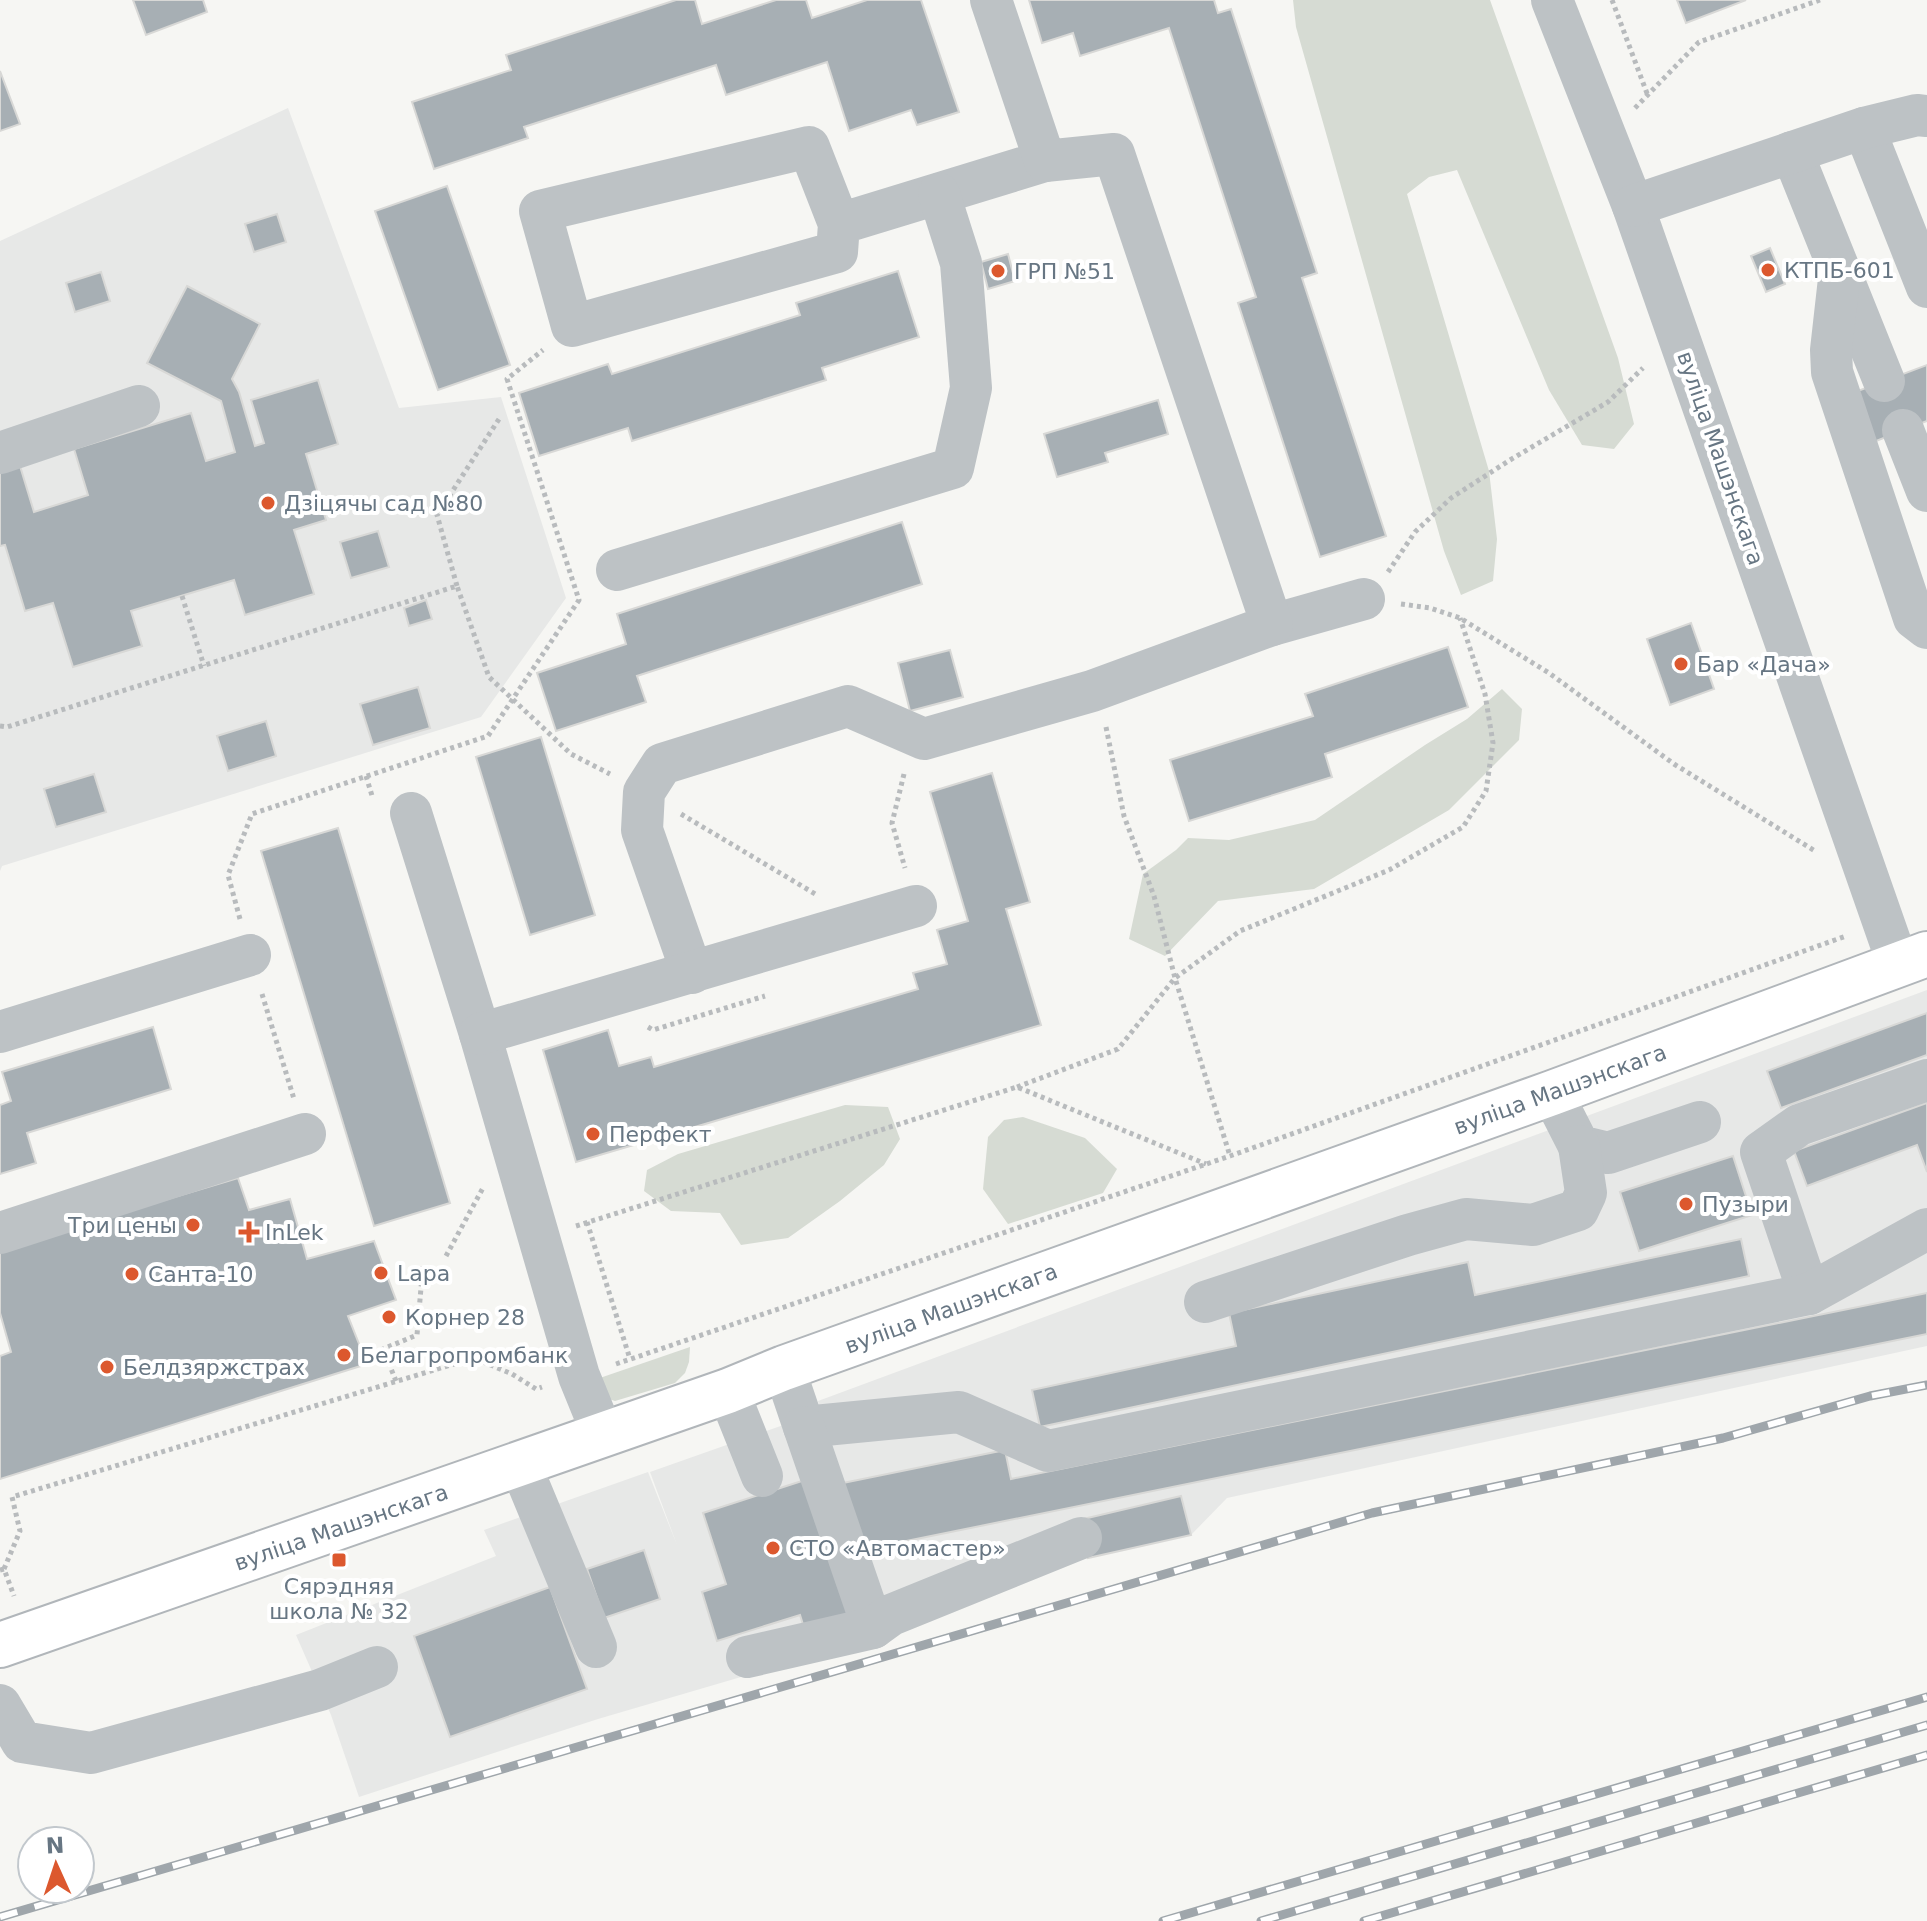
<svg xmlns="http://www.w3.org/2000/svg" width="1927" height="1921" viewBox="0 0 1927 1921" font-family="'DejaVu Sans',sans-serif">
  <rect width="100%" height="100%" fill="#f6f6f3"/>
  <g fill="#e7e8e7">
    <polygon points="288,108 399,408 501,397 566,598 481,717 2,866 0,871 0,241"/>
    <polygon points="1927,990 1927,1346 1227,1498 1191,1535 1088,1558 891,1615 838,1484 818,1401"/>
    <polygon points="792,1422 864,1641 598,1719 359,1797 331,1715 296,1635 496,1556 484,1530 648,1472 677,1545 650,1472"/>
  </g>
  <g fill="#d6dbd3">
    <polygon points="1293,0 1490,0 1618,358 1634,424 1614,449 1582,445 1549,390 1457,170 1429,177 1407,194 1489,471 1497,539 1493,581 1461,595 1444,551 1296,27"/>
    <polygon points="1502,689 1522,709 1519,740 1449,810 1314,889 1218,901 1165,956 1129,939 1143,874 1176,850 1188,838 1229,840 1315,820 1425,745 1467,719"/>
    <polygon points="845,1105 888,1107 900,1139 884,1165 840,1201 788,1238 741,1245 720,1213 671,1211 644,1191 647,1170 678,1154"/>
    <polygon points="1023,1117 1085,1138 1117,1169 1103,1193 1008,1224 983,1189 988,1137 1004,1120"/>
    <polygon points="690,1347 689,1362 685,1373 675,1383 615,1401 603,1397 594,1380"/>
  </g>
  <g fill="#a7afb4" stroke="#d8d8d6" stroke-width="2">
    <polygon points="133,0 203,0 207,12 146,35"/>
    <polygon points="676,0 695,0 702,24 776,0 806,0 812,18 867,0 921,0 959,112 917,125 911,110 849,131 827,62 726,95 716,65 524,127 528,138 434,169 412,102 511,70 506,55"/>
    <polygon points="1029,0 1214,0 1218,13 1231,9 1317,273 1302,278 1386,536 1320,557 1238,303 1256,297 1169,28 1080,56 1073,33 1042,43"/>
    <polygon points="1677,0 1746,0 1686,23"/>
    <polygon points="0,71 20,124 0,131"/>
    <polygon points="447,186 510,365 438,390 375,211"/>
    <polygon points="277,214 286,242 254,252 245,224"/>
    <polygon points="1770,248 1785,284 1766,292 1751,256"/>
    <polygon points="1008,254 1015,281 988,289 981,262"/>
    <polygon points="898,271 919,337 822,368 826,380 632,441 628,428 539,456 519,393 608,364 612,374 800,315 796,303"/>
    <polygon points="101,272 110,301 75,312 66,283"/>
    <polygon points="187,286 260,324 232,379 239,392 255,446 264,443 251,400 318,380 338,444 306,454 326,520 294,530 314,594 245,615 234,580 131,611 142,646 73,667 53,603 25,611 5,545 0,546 0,473 20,466 34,512 88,495 74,449 191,413 206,461 235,452 221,401 147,363"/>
    <polygon points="1927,365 1927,421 1866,445 1847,395"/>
    <polygon points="1158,400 1168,434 1105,453 1108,462 1057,477 1044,434"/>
    <polygon points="902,522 922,584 637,676 646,702 556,731 537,673 626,644 617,614"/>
    <polygon points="378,531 389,567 351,578 340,542"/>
    <polygon points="426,600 432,619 409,626 404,608"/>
    <polygon points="1691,623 1714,689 1670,705 1647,639"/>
    <polygon points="1448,647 1468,707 1325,754 1332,777 1189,821 1170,760 1313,716 1305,694"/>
    <polygon points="950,650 963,697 910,711 898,663"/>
    <polygon points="418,687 430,728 373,745 360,704"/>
    <polygon points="266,721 276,756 228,771 217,736"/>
    <polygon points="541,737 595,915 530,935 476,757"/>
    <polygon points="992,773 1030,902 1006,909 1041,1025 576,1162 543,1050 608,1030 619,1066 651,1057 654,1067 918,989 913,973 947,964 937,930 968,921 930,792"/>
    <polygon points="94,774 106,812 56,827 44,789"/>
    <polygon points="338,828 450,1203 374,1226 261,851"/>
    <polygon points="1927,1013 1927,1055 1781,1108 1767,1071"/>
    <polygon points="153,1027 171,1089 27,1133 36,1163 0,1174 0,1105 11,1101 2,1072"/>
    <polygon points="1927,1103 1927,1172 1917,1145 1807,1186 1794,1151"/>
    <polygon points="1733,1156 1752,1215 1639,1251 1620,1192"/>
    <polygon points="238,1178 249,1210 290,1199 307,1259 374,1241 396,1300 348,1316 367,1364 0,1479 0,1356 11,1352 0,1313 0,1249"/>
    <polygon points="1741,1239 1749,1276 1040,1427 1032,1390 1236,1346 1229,1313 1468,1262 1475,1295"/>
    <polygon points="1927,1293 1927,1334 852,1552 838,1484 1005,1450 1011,1479"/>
    <polygon points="808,1479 853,1619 806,1634 800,1615 717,1641 702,1592 726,1584 703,1513"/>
    <polygon points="1181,1496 1191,1535 1088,1558 1079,1520"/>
    <polygon points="644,1550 660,1599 604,1618 587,1569"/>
    <polygon points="550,1587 587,1689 450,1737 414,1636"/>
  </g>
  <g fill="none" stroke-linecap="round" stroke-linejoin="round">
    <g stroke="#b1b6ba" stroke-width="48">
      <polyline id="major" points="0,1645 728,1391 784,1368 1552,1093 1927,954"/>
    </g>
    <g stroke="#b8bbbd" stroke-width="5" stroke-dasharray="4 4" stroke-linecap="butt">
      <polyline points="1612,0 1648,96"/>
      <polyline points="1635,108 1699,42 1820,0"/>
      <polyline points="1388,572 1415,532 1451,498 1510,460 1608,402 1643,368"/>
      <polyline points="457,586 437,515 499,419"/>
      <polyline points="182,596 204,666"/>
      <polyline points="1401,604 1430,608 1460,618 1549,673 1674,764 1815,851"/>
      <polyline points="0,726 7,727 457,586 489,677 571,754 610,774"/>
      <polyline points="1106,727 1124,816 1154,896 1175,978 1230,1156"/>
      <polyline points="904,774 892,823 905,868"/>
      <polyline points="366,776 373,799"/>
      <polyline points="681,814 817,895"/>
      <polyline points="240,919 228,875 252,814 488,736 579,600 507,379 543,350"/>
      <polyline points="262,994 294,1099"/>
      <polyline points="648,1027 653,1030 765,996"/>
      <polyline points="1017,1087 1118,1049 1175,978 1240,931 1389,870 1463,827 1486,791 1493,743 1485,694 1460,618"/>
      <polyline points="587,1222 630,1359"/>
      <polyline points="576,1226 1017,1087 1206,1164"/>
      <polyline points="446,1256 484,1186"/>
      <polyline points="616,1364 1230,1156 1846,936"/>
      <polyline points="396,1381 383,1349 417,1335 423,1264"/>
      <polyline points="4,1569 20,1531 12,1497 474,1358 512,1374 536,1389 542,1387"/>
      <polyline points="0,1570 4,1569 14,1596"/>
    </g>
    <g stroke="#bdc2c5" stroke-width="42">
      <polyline points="1552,0 1633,206 1898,964"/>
      <polyline points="1864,128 1927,287"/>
      <polyline points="1792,152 1884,381"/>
      <polyline points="1633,206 1864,128 1917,115 1927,116"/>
      <polyline points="839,224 837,252 572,326 540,211 809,147 839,224 1045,161"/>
      <polyline points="1840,270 1831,350 1832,372 1914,618 1927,628"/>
      <polyline points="1903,430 1927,491"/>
      <polyline points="0,453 139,406"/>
      <polyline points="617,570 953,468 971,388 961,263 939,194"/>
      <polyline points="1272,625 1364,599"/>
      <polyline points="411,813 480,1034 579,1376 603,1435"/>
      <polyline points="692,973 642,830 644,792 662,764 848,706 924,739 1092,691 1272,625 1114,154 1045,161 991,0"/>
      <polyline points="0,1032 250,955"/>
      <polyline points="480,1034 916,906"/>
      <polyline points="1552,1093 1579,1146 1608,1153 1700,1122"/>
      <polyline points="0,1233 305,1134"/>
      <polyline points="1809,1294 1761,1152 1799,1125 1927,1080"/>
      <polyline points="1205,1302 1408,1235 1466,1219 1533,1225 1578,1210 1586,1193 1579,1146"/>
      <polyline points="784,1368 804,1427 959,1412 1048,1451 1809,1294 1927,1229"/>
      <polyline points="728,1391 762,1476"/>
      <polyline points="804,1427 873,1628"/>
      <polyline points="520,1464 596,1647"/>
      <polyline points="747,1657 873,1628 891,1615 1081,1538"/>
      <polyline points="0,1705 22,1742 91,1753 320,1690 377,1667"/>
    </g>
    <use href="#major" stroke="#fff" stroke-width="44"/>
    <g stroke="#9fa6ab" stroke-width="9">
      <g id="rail">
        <polyline points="0,1917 1372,1513 1723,1438 1870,1396 1927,1385"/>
        <polyline points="1163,1921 1927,1697"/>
        <polyline points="1261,1921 1927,1725"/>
        <polyline points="1364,1921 1927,1755"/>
      </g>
    </g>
    <use href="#rail" stroke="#fff" stroke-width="6" stroke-dasharray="18" stroke-linecap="butt"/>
  </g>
  <g fill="#dc582e" stroke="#fff" stroke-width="3">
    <circle cx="1768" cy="270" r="8"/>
    <circle cx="998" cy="271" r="8"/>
    <circle cx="268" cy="503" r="8"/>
    <circle cx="1681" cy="664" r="8"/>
    <circle cx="593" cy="1134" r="8"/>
    <circle cx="1686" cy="1204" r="8"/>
    <circle cx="193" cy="1225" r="8"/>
    <path d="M245 1220h8v8h8v8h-8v8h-8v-8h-8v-8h8z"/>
    <circle cx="381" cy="1273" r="8"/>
    <circle cx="132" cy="1274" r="8"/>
    <circle cx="389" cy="1317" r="8"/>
    <circle cx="344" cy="1355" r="8"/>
    <circle cx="107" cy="1367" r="8"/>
    <circle cx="773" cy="1548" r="8"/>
    <rect x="331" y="1552" width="16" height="16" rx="4"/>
  </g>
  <g text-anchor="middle" stroke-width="8" stroke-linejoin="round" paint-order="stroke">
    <g font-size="22" fill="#677683" stroke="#fff" text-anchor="start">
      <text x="1784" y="278">КТПБ-601</text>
      <text x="1014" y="279">ГРП №51</text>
      <text x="284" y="511">Дзіцячы сад №80</text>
      <text x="1697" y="672">Бар «Дача»</text>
      <text x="609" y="1142">Перфект</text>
      <text x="1702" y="1212">Пузыри</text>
      <text x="177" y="1233" text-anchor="end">Три цены</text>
      <text x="265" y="1240">InLek</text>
      <text x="397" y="1281">Lapa</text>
      <text x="148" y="1282">Санта-10</text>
      <text x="405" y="1325">Корнер 28</text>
      <text x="360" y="1363">Белагропромбанк</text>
      <text x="123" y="1375">Белдзяржстрах</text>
      <text x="789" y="1556">СТО «Автомастер»</text>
      <text x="339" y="1594" text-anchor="middle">Сярэдняя<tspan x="339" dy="25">школа № 32</tspan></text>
    </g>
    <g font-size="22" fill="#677683" stroke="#fff">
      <text transform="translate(1721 458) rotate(71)" y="8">вуліца Машэнскага</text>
      <text transform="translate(1560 1089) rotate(-20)" y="8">вуліца Машэнскага</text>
      <text transform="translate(951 1308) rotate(-20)" y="8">вуліца Машэнскага</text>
      <text transform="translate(341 1527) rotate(-19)" y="8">вуліца Машэнскага</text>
    </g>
  </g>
  <g transform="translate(56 1865) rotate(357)"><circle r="38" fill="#ffffff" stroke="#c2c8cd" stroke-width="2"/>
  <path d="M0-6L14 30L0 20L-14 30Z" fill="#dc582e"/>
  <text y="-12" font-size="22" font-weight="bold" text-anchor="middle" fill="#677683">N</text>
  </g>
</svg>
